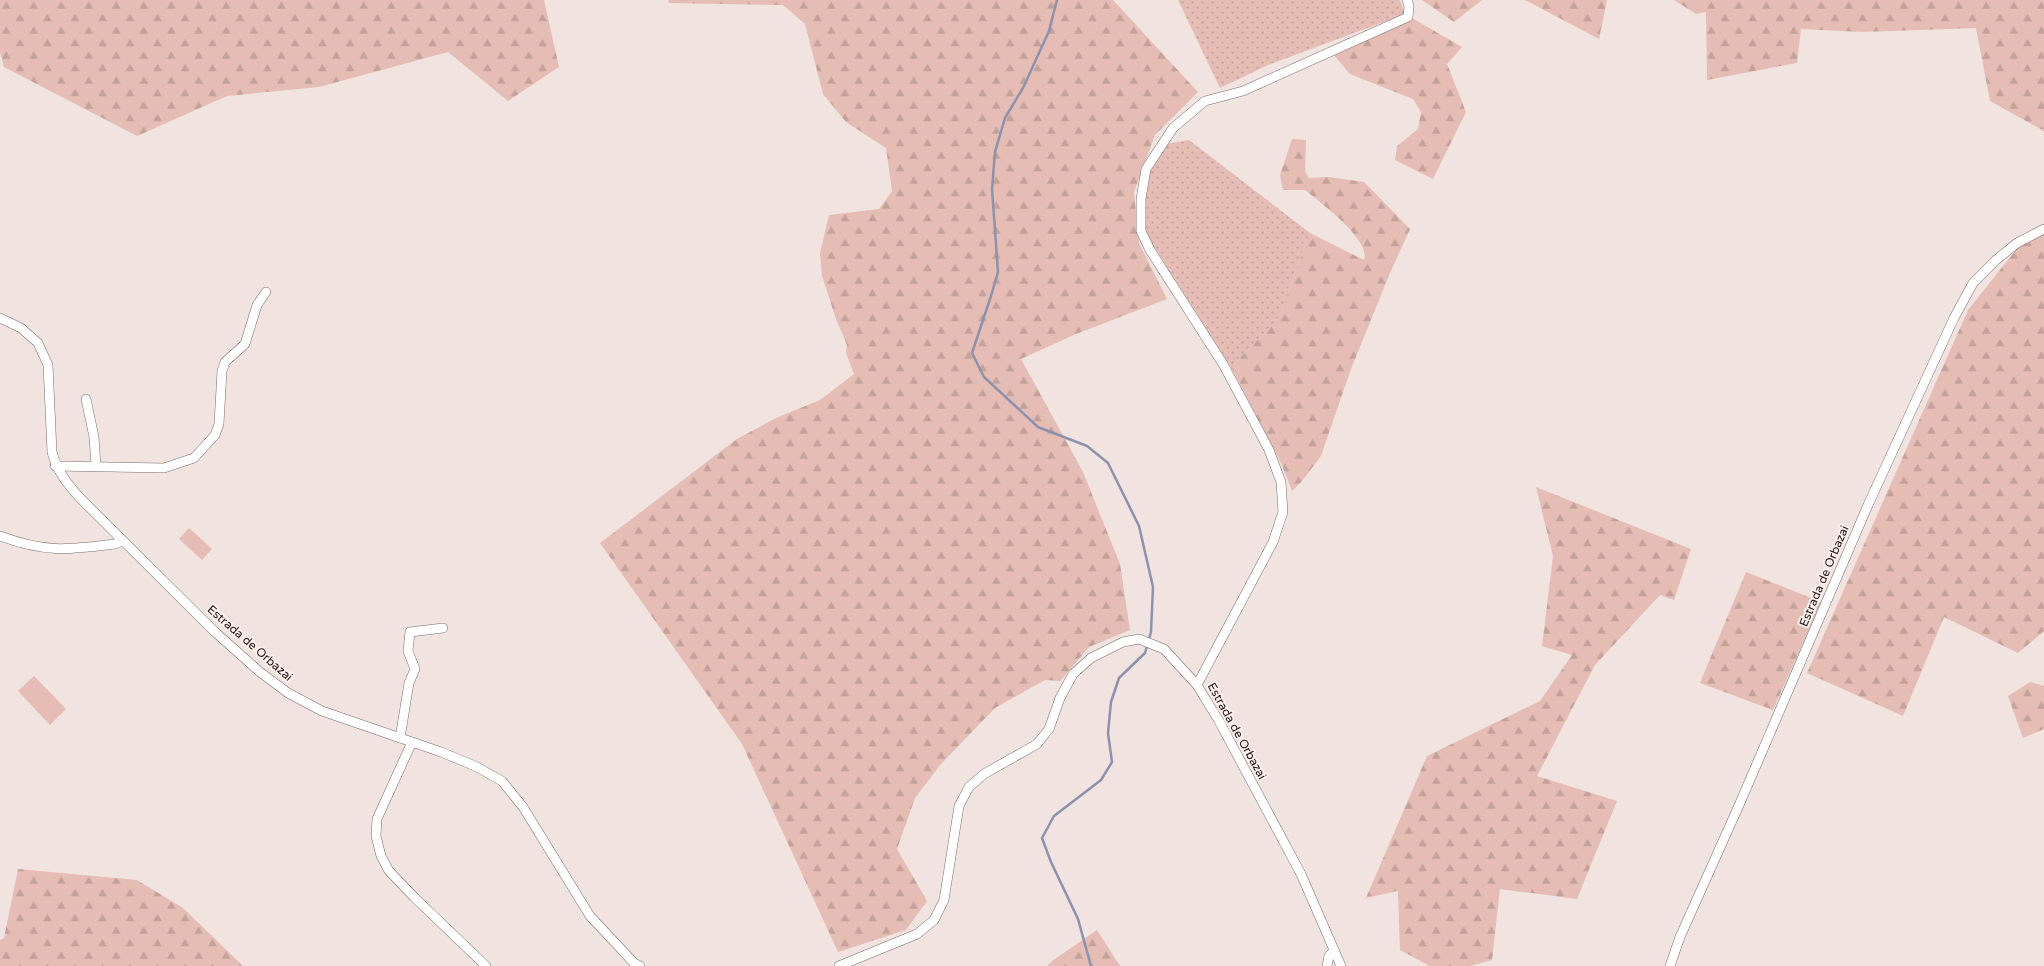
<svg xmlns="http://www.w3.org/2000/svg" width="2044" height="966" viewBox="0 0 2044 966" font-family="'Varela Round',sans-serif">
  <defs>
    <pattern id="green-dots" width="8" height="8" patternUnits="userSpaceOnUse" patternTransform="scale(1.25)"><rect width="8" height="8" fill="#e5bdb4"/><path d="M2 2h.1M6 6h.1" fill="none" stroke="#c4a29a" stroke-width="1.8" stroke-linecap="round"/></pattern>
    <pattern id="forest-firs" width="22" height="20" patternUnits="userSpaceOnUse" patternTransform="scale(1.25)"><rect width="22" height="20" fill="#e5bdb4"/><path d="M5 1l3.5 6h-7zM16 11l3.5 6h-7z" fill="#c4a29a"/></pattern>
  </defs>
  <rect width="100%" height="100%" fill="#f1e3e0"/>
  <g fill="url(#green-dots)">
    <polygon points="1178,0 1400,0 1405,14 1268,65 1220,88"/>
    <polygon points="1189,140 1310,233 1278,319 1231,367 1150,240 1142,224 1147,175 1166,144"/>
  </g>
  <g fill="url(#forest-firs)">
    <polygon points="0,0 544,0 559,67 508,101 448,52 319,87 227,96 137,136 4,67 0,52"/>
    <polygon points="668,0 1113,0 1198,92 1155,135 1134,192 1139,243 1167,299 1076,334 1021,359 1083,472 1120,564 1130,630 1089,647 1060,681 1045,680 995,708 941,764 915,798 897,849 927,901 906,930 838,952 742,744 600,543 737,439 776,418 820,400 854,374 846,353 847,345 836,319 822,276 820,253 829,215 879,209 892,191 886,148 846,122 823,94 805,24 783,5 669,3"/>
    <polygon points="1422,0 1482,0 1454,22"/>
    <polygon points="1525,0 1607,0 1599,39"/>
    <polygon points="1674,0 2044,0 2044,131 1990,101 1976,28 1862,32 1801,29 1797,63 1707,80 1706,12 1696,14"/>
    <polygon points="1412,18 1462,47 1447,64 1466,112 1433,179 1395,160 1397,146 1418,129 1421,112 1413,99 1350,74 1333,54"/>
    <path d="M1292,139L1306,140L1305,171L1309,178L1328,177L1364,182L1410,229L1390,273L1351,369L1321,456L1302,481L1292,491L1282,465L1231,367L1278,319L1310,233L1364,260C1372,241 1320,202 1305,190H1283L1280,175Z"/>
    <polygon points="2031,231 2044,232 2044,631 2018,653 1944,617 1903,716 1807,673 1968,310"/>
    <polygon points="1536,487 1691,549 1674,600 1660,595 1595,665 1537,776 1617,801 1577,899 1500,889 1492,960 1470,966 1430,966 1400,950 1398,891 1366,898 1427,756 1540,701 1572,655 1542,646 1553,556"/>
    <polygon points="1746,572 1821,602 1773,710 1700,683"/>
    <polygon points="2030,682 2044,686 2044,729 2023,738 2008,696"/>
    <polygon points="18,869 137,880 183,908 243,966 0,966 0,940 4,938"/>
    <polygon points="1097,930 1120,966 1047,966 1052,961"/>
  </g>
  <g fill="#e5bdb4">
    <polygon points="189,528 212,549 202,560 179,539"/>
    <polygon points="34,676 66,709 50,725 18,691"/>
  </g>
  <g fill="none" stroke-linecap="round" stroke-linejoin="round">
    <polyline stroke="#8c92ad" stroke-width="2.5" points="1057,0 1049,31 1023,88 1005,118 995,152 992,189 998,272 991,296 972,353 984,377 1038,427 1087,446 1108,463 1139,526 1153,587 1151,632 1145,653 1119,678 1111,702 1108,733 1112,762 1101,780 1054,816 1042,838 1051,862 1078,919 1091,966"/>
    <g stroke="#796c69" stroke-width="10">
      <g id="street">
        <path d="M0,318L21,328L38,343L48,365L52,452C57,471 66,482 79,497L215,632L260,672L288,693L322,711L441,752L475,766L502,781L523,807L590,916L634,963L640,966"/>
        <polyline points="86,399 94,437 96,466"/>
        <polyline points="55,466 164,468 194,458 215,435 219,424 222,371 225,362 245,344 257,305 266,292"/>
        <path d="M0,536C46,553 67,550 115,544L122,541"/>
        <polyline points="1197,685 1273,542 1283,512 1281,482 1269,450 1223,364 1150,250 1141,231 1141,199 1146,169 1173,128 1205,101 1243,91 1408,17 1409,6 1407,0"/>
        <polyline points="400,738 409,683 415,669 408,651 410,632 443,628"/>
        <polyline points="412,742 377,819 376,836 381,856 389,871 414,897 486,966"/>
        <polyline points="839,966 917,934 934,920 944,900 959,806 969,787 984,774 1037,744 1049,729 1060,698 1073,674 1091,658 1123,642 1139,639 1164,649 1197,685 1219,721 1301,874 1341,966"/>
        <polyline points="1327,966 1329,956 1334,951"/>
        <polyline points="1670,966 1680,937 1740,803 1868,505 1954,318 1973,283 1996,260 2017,243 2044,229"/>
      </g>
    </g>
    <use href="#street" stroke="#fff" stroke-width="9"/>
  </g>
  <g text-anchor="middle" stroke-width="4" stroke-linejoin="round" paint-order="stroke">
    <g font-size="12" fill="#1f1a18" stroke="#fff0ed">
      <text transform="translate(1824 576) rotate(-67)" y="4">Estrada de Orbazai</text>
      <text transform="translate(250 643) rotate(41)" y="4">Estrada de Orbazai</text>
      <text transform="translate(1237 731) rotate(61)" y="4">Estrada de Orbazai</text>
    </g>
  </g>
</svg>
